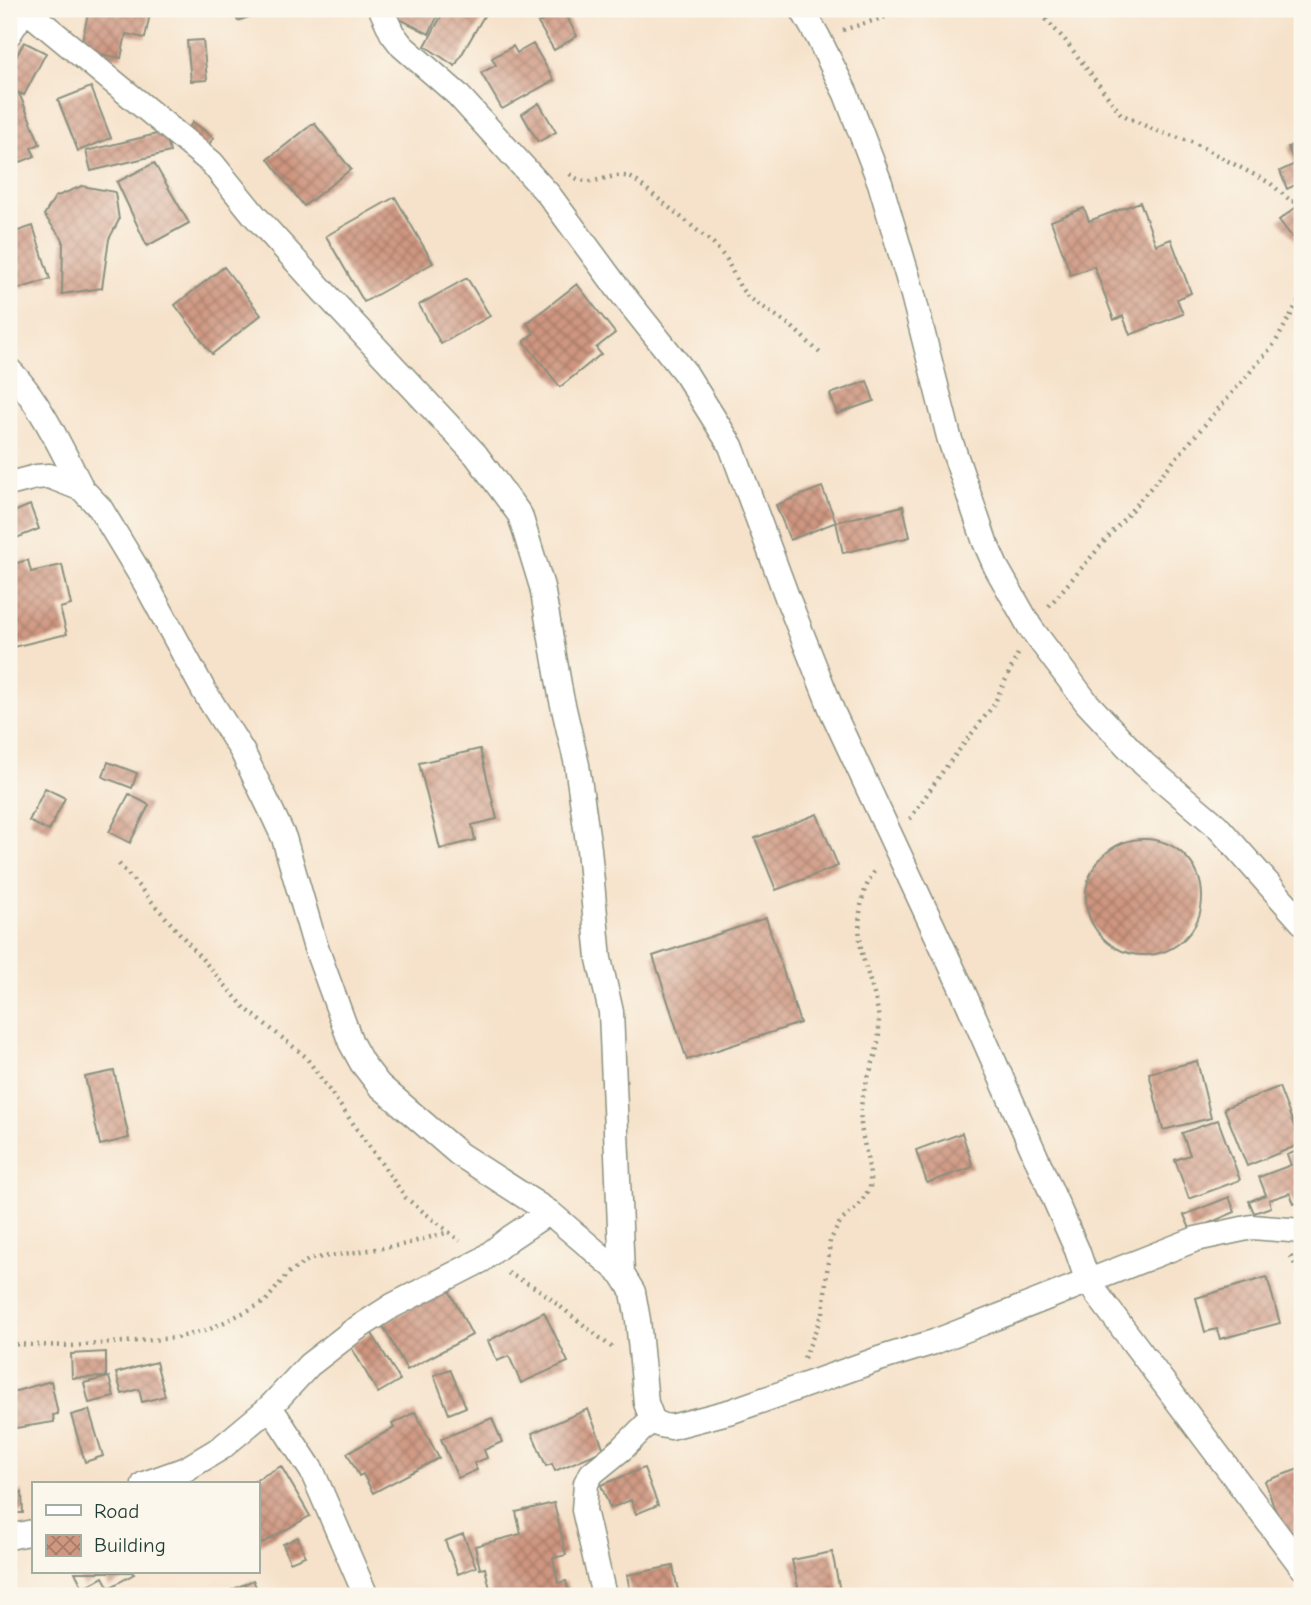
<svg xmlns="http://www.w3.org/2000/svg" width="1311" height="1605" font-family="'Comic Neue',sans-serif">
	<style>
		.building { fill: url(#building-cross-hatch) }
		.lines { fill: none; stroke-linecap: round; stroke-linejoin: round }
		.street-casing { stroke: #8a907f; stroke-width: 27 }
		.path { stroke: #8a907f; stroke-width: 4.5; stroke-dasharray: 2 5; stroke-linecap: butt }
		.street { stroke: #fff; stroke-width: 24 }
	</style>
	<defs>
		<pattern id="building-cross-hatch" width="8" height="8" patternUnits="userSpaceOnUse" patternTransform="scale(1.75)"><rect width="8" height="8" fill="#cf9680"/><path d="M0 0l8 8M0 8l8-8" fill="none" stroke="#a77c6a"/></pattern>
	</defs>
	<rect width="100%" height="100%" fill="#fbf7ec"/>
	<filter id="ink" filterUnits="userSpaceOnUse"><feTurbulence type="fractalNoise" baseFrequency=".0143" numOctaves="2"/><feDisplacementMap in="SourceGraphic" scale="14" xChannelSelector="R" yChannelSelector="G"/><feConvolveMatrix kernelMatrix="1 2 1 2 8 2 1 2 1" color-interpolation-filters="sRGB"/></filter>
	<filter id="wash" filterUnits="userSpaceOnUse"><feTurbulence type="fractalNoise" baseFrequency=".00686" numOctaves="4" result="noise"/><feDisplacementMap in="SourceGraphic" scale="28" xChannelSelector="R" yChannelSelector="G"/><feGaussianBlur stdDeviation="1.57" result="paint"/><feColorMatrix in="noise" values="0 0 0 0 0 0 0 0 0 0 0 0 0 0 0 0 0 1.4 0 .05"/><feComposite in="paint" operator="in"/></filter>
	<g filter="url(#wash)">
		<rect width="100%" height="100%" fill="#f6e2ca"/>
		<g id="blocks">
			<path class="building" d="M89,9H151L145,38L126,34L121,58L80,50Z
				M233,9H269L238,21Z
				M393,9H441L429,34L390,14Z
				M445,9H488L455,66L425,46Z
				M563,10L577,36L554,50L538,23Z
				M203,40L207,80L191,81L187,41Z
				M24,42L46,53L24,95L19,93L40,144L31,148L35,156L9,167V70Z
				M533,44L554,80L502,109L481,73L496,65L492,58L513,46L517,53Z
				M91,87L111,138L78,151L58,100Z
				M539,103L556,132L538,142L522,114Z
				M193,122L214,138L204,150L184,134Z
				M314,123L351,169L304,206L268,159Z
				M165,132L170,152L91,171L86,151Z
				M1302,141V182L1287,189L1280,171L1295,164L1288,147Z
				M154,163L189,223L147,246L117,182Z
				M82,186L115,192L119,220L109,239L102,288L62,294L63,240L44,215L55,197Z
				M395,197L433,263L364,302L326,236Z
				M1140,202L1156,245L1171,239L1191,293L1177,299L1183,314L1130,335L1123,316L1114,320L1094,266L1071,275L1051,221L1084,208L1089,221Z
				M1302,203V236L1296,242L1279,220Z
				M33,226L50,279L9,292V234Z
				M224,267L261,315L212,354L175,305Z
				M467,278L490,316L441,344L419,305Z
				M577,284L615,333L596,348L601,354L560,387L524,341L534,333L527,323Z
				M867,381L874,401L837,414L830,394Z
				M822,487L836,522L903,506L910,537L843,553L836,522L790,540L776,505Z
				M30,505L39,529L9,541V514Z
				M28,560L31,572L62,565L71,605L60,608L67,634L9,648V565Z
				M480,749L497,819L472,825L475,840L440,849L419,763Z
				M108,762L137,773L132,788L103,777Z
				M45,788L65,798L49,831L29,821Z
				M129,794L149,805L130,843L109,832Z
				M817,814L838,866L776,890L755,838Z
				M1086 897a58 58 0 1 1 116 0a58 58 0 1 1-116 0Z
				M766,918L800,1023L687,1060L653,956Z
				M1197,1061L1211,1118L1163,1130L1149,1073Z
				M114,1071L129,1138L100,1145L85,1077Z
				M1279,1087L1301,1144L1247,1166L1224,1108Z
				M1218,1120L1240,1180L1189,1199L1175,1160L1190,1155L1182,1133Z
				M962,1133L973,1167L927,1183L916,1150Z
				M1299,1150L1302,1159V1201L1294,1204L1290,1193L1269,1200L1271,1207L1254,1213L1249,1201L1266,1195L1259,1177L1291,1165L1287,1155Z
				M1229,1197L1235,1212L1191,1231L1184,1215Z
				M1267,1277L1280,1323L1220,1339L1217,1329L1205,1332L1196,1298Z
				M448,1288L472,1335L407,1370L382,1324Z
				M544,1312L568,1362L521,1383L509,1356L497,1361L488,1341Z
				M371,1332L400,1380L378,1393L350,1345Z
				M106,1352V1377L72,1378L71,1354Z
				M156,1362L165,1396L142,1402L139,1389L122,1394L116,1373Z
				M450,1369L466,1407L449,1414L434,1375Z
				M109,1377L114,1397L89,1403L84,1383Z
				M51,1381L58,1414L53,1415L54,1422L9,1429V1393Z
				M588,1409L604,1450L555,1471L552,1464L546,1466L532,1433Z
				M89,1410L103,1456L85,1462L71,1415Z
				M415,1412L439,1458L373,1493L363,1474L359,1476L347,1453L394,1428L392,1424Z
				M492,1418L502,1442L484,1450L487,1458L474,1463L477,1470L458,1478L441,1439Z
				M281,1466L310,1516L257,1546V1484H249Z
				M644,1468L658,1505L636,1514L631,1500L610,1508L601,1485Z
				M1302,1468V1529L1284,1535L1265,1481Z
				M22,1492L23,1513H9V1493Z
				M554,1503L566,1555L553,1558L558,1583L566,1581L570,1596H481L491,1593L485,1568L480,1569L475,1546L521,1534L516,1512Z
				M463,1534L476,1567L458,1574L445,1541Z
				M298,1537L305,1556L290,1562L283,1544Z
				M832,1552L841,1596H800L792,1560Z
				M673,1566L679,1596H631L627,1575Z
				M75,1572H132L134,1574L109,1588L103,1577L83,1588Z
				M253,1580L260,1596H219Z"/>
		</g>
	</g>
	<g filter="url(#ink)">
		<use href="#blocks" fill-opacity="0" stroke="#8a907f" stroke-width="2"/>
		<g class="lines">
			<g class="street-casing">
				<path id="street" d="M381,9L392,33L402,46L457,94L549,195L619,290L686,374L731,446L787,597L833,713L962,989L1077,1250L1088,1282L1302,1567
					M802,9L818,37L846,94L880,183L913,295L949,437L985,542L996,567L1030,627L1087,703L1144,764L1217,826L1302,922
					M9,34L25,9L212,163L255,216L323,291L476,455L520,515L542,587L561,696L577,765L589,849L599,959L611,1012L622,1274
					M9,370C38,398 63,452 82,489
					M9,484L36,477L49,476L82,489L100,508L146,584L204,691L242,751L269,806L284,838L315,945L351,1043L362,1063L379,1085L459,1154L549,1212L622,1274L633,1292L638,1320L646,1403L652,1419L660,1425L671,1427L732,1411L879,1359L934,1342L1196,1239L1252,1227L1302,1231
					M270,1407L312,1471L366,1596
					M144,1484L186,1469L221,1448L270,1407L309,1365L353,1331L392,1306L482,1260L510,1238L549,1212
					M9,1537L33,1532
					M604,1596L584,1510L586,1483L592,1473L624,1447L652,1419"/>
			</g>
			<path class="path" d="M1036,9L1065,40L1121,114L1152,129L1194,143L1270,183L1292,202L1302,197
				M843,30L911,9
				M570,174C592,193 614,166 635,180L713,243L727,260L740,287L748,297L791,326L821,354
				M1049,606L1275,343L1302,295
				M910,819L943,771L993,706L1018,654
				M119,864L245,1008L305,1056L406,1198L460,1241
				M1291,1256L1302,1280
				M508,1273L538,1289L614,1349
				M9,1344L71,1346L176,1338L208,1330L265,1302L288,1273L310,1259L402,1245L449,1232
				M804,1358L823,1313L830,1241L840,1222L858,1206L870,1188C872,1161 858,1135 861,1108C863,1081 879,1058 879,1030C880,1004 869,982 863,957C856,928 858,894 876,869"/>
			<use href="#street" class="street"/>
		</g>
	</g>
	<rect width="1311" height="1605" fill="none" stroke="#fbf7ec" stroke-width="35"/>
	<rect x="32" y="1482" width="228" height="91" fill="#fbf7ec" stroke="#a3ada2" stroke-width="2"/>
	<rect x="46" y="1505" width="35" height="10" fill="#ffffff" stroke="#a3ada2" stroke-width="2"/>
	<text x="94" y="1518" font-size="21" fill="#1f3d34">Road</text>
	<rect x="46" y="1535" width="35" height="21" fill="url(#building-cross-hatch)" stroke="#a3ada2" stroke-width="2"/>
	<text x="94" y="1552" font-size="21" fill="#1f3d34">Building</text>
</svg>
